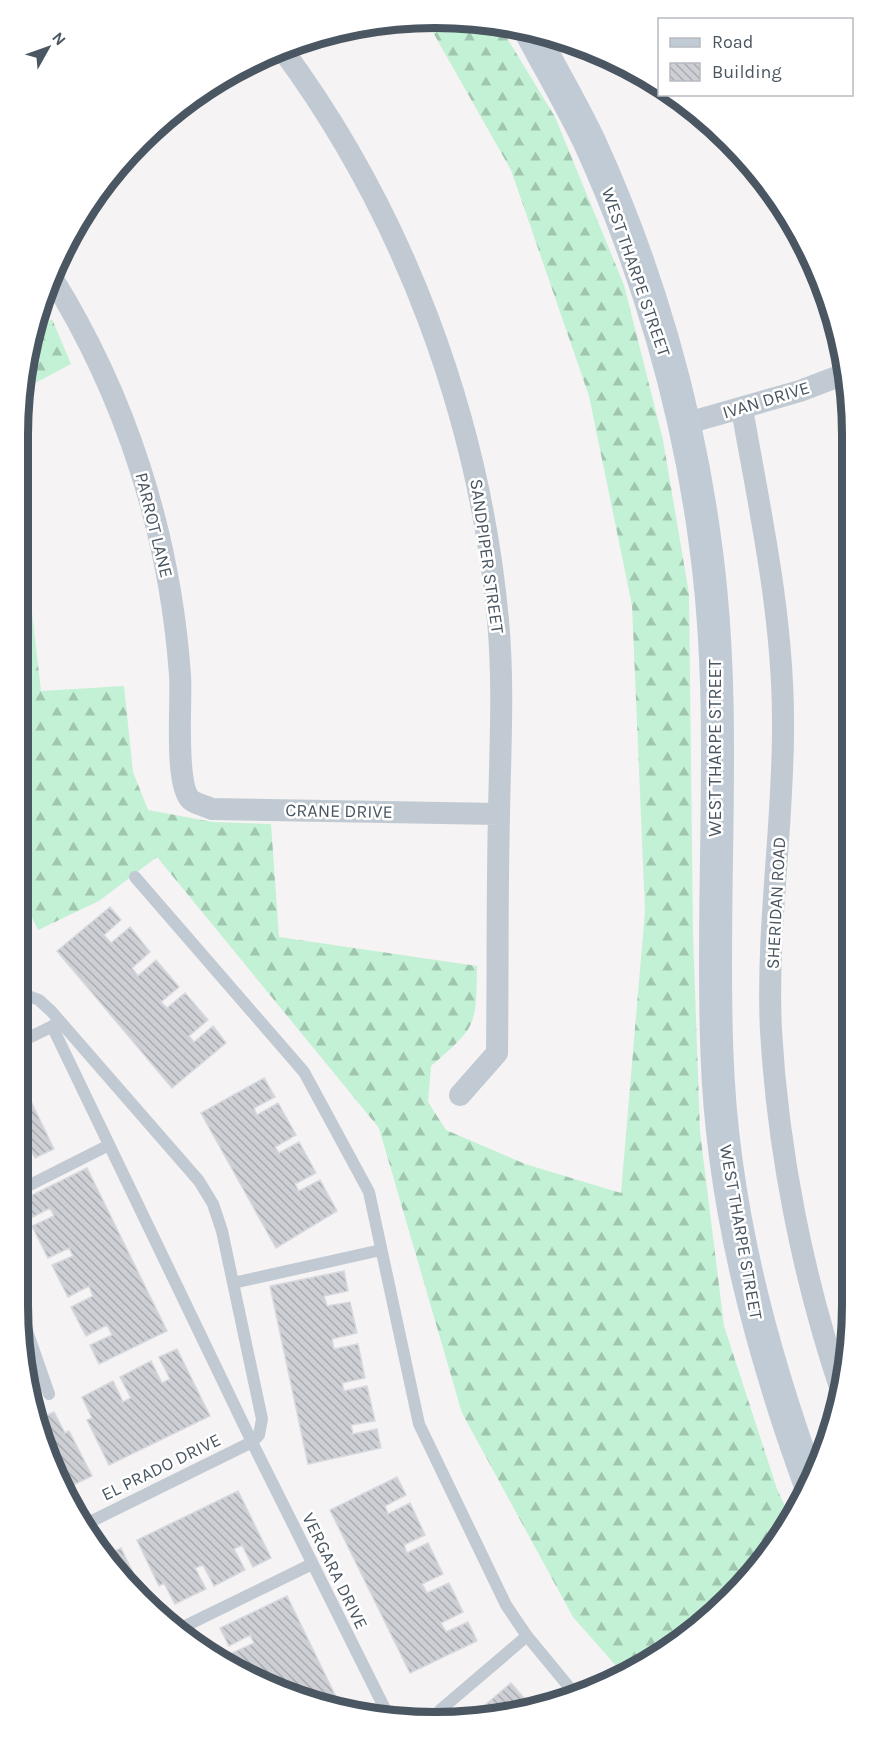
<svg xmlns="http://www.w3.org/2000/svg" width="871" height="1740" font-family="Karla,sans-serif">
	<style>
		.forest { fill: url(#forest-firs) }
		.building { fill: url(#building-back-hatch); stroke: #d7d9de; stroke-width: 1.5 }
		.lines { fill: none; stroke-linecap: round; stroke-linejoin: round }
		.lane { stroke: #c1cad2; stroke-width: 12 }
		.street { stroke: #c1cad2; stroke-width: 22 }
		.secondary { stroke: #c1cbd6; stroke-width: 33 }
		.labels { text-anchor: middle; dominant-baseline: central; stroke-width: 5; stroke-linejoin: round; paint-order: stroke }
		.street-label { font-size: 18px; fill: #4a5661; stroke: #fff }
		.rim { fill: none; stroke: #4a5661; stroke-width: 8 }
	</style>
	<defs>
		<pattern id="forest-firs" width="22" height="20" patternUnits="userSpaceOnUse" patternTransform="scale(1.5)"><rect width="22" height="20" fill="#c3f1d5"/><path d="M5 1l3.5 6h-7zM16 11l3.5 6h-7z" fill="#a0c6b0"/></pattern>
		<pattern id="building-back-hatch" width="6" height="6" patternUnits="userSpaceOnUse" patternTransform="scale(1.5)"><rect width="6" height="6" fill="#cdcfd5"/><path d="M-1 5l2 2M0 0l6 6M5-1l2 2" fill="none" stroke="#a8abb0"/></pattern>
	</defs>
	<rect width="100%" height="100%" fill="#f5f3f3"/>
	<path class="forest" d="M462,19L499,25L555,117L624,285L663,440L689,594L693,934L700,1132L724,1326L777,1489L790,1517L731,1599L625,1676L573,1617L462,1413L379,1128L157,857L99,901L38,930L18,888L19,498L41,691L124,686L133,772L148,810L213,822L271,824L279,937L477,966C476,1027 477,1026 431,1066L428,1102L446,1130L525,1164L621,1193L645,911L632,605L589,396L511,170L426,20Z
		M52,319L71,364L22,390L31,333Z"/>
	<path class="building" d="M110,907L121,920L104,935L111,943L130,927L150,952L132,968L138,976L156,960L179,987L161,1002L167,1008L185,993L208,1020L189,1036L194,1042L213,1026L226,1043L172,1088L57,951Z
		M264,1078L275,1097L254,1108L257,1115L278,1103L296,1135L275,1147L279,1153L299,1142L316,1173L295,1184L299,1191L320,1180L337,1211L276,1248L201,1113Z
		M21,1081L54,1149L35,1158L24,1136L18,1139V1082Z
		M87,1168L167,1331L99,1364L90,1345L112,1335L107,1325L86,1336L71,1307L93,1296L89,1286L68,1297L52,1265L73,1256L69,1248L48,1258L32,1226L54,1216L50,1208L29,1219L20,1201Z
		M344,1271L348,1291L324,1296L327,1306L350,1302L357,1333L332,1339L334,1349L358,1344L365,1378L342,1383L344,1391L367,1386L375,1421L351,1425L353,1434L377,1429L381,1448L308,1464L270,1286Z
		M177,1349L210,1416L109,1465L87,1420L92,1418L82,1397L113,1381L123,1402L131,1398L120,1377L151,1361L162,1383L170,1379L159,1357Z
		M54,1412L65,1433L69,1431L92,1476L67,1488L40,1439L37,1420Z
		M397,1477L406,1495L385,1506L388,1514L410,1503L425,1535L404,1545L407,1553L428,1543L443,1574L422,1584L427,1593L449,1583L463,1612L441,1623L446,1632L468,1622L477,1641L410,1673L330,1510Z
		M238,1491L271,1558L253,1567L242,1545L234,1549L245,1570L214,1586L203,1565L195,1568L206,1589L175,1604L164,1583L159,1586L137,1540Z
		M121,1548L143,1593L139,1596L103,1557Z
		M287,1596L336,1697L324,1703L272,1683L269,1675L261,1679L241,1671L232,1653L254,1643L250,1635L229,1646L220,1628Z
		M511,1683L524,1698L506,1713L490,1718H470Z"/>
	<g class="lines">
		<path class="lane" d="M135,877L304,1072L369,1192L419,1424L506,1605L527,1636L574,1693
			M18,992L39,1000L51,1011L199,1181L213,1204L222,1231L262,1419L259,1435L252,1442L86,1524
			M52,1026L252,1442L388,1715
			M18,1043L57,1024
			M18,1191L109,1145
			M233,1283L381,1250
			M19,1308L49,1394
			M177,1630L312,1564
			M432,1717L527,1636"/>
		<path class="street" d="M282,49C404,214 479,416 498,620C504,686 500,750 499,815C497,895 498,974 497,1053L460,1095
			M51,276C126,396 170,534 180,675C182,700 174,785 191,800C196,804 205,806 212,809L499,814
			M742,409C760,511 783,616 783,721C784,824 766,928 771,1031C778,1152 803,1278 842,1393
			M684,424L800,391L847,373"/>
		<path class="secondary" d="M530,30C550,68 572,105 590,143C647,268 687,405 705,541C729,711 710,883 717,1054C722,1203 760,1347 811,1487"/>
	</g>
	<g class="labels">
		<g class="street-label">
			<text transform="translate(636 272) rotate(71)">WEST THARPE STREET</text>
			<text transform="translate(766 400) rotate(-17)">IVAN DRIVE</text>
			<text transform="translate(154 525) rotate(76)">PARROT LANE</text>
			<text transform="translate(487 556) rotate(82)">SANDPIPER STREET</text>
			<text transform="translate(715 748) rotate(-90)">WEST THARPE STREET</text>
			<text transform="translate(339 811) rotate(1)">CRANE DRIVE</text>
			<text transform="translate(776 903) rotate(-87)">SHERIDAN ROAD</text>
			<text transform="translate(741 1232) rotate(80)">WEST THARPE STREET</text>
			<text transform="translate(161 1467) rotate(-26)">EL PRADO DRIVE</text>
			<text transform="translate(335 1571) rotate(64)">VERGARA DRIVE</text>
		</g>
	</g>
	<path d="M0 0H871V1740H0ZM435 28H435A407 407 0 0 1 842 435V1305A407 407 0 0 1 435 1712H435A407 407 0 0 1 28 1305V435A407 407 0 0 1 435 28Z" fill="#fff" fill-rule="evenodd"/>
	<path class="rim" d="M435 28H435A407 407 0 0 1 842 435V1305A407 407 0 0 1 435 1712H435A407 407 0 0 1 28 1305V435A407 407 0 0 1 435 28Z"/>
	<rect x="658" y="18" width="195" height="78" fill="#ffffff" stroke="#b7bbc0" stroke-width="1.5"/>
	<rect x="670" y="38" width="30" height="9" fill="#c1cbd6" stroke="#b7bbc0" stroke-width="1.5"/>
	<text x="712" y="48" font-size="18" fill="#4a5661">Road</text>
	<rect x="670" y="63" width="30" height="18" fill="url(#building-back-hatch)" stroke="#b7bbc0" stroke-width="1.5"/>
	<text x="712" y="78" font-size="18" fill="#4a5661">Building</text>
	<g transform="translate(48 48) rotate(50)" stroke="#ffffff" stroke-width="4.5" paint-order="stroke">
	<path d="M0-4.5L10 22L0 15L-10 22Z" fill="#4a5661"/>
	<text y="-9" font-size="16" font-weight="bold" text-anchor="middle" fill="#4a5661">N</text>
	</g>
</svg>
